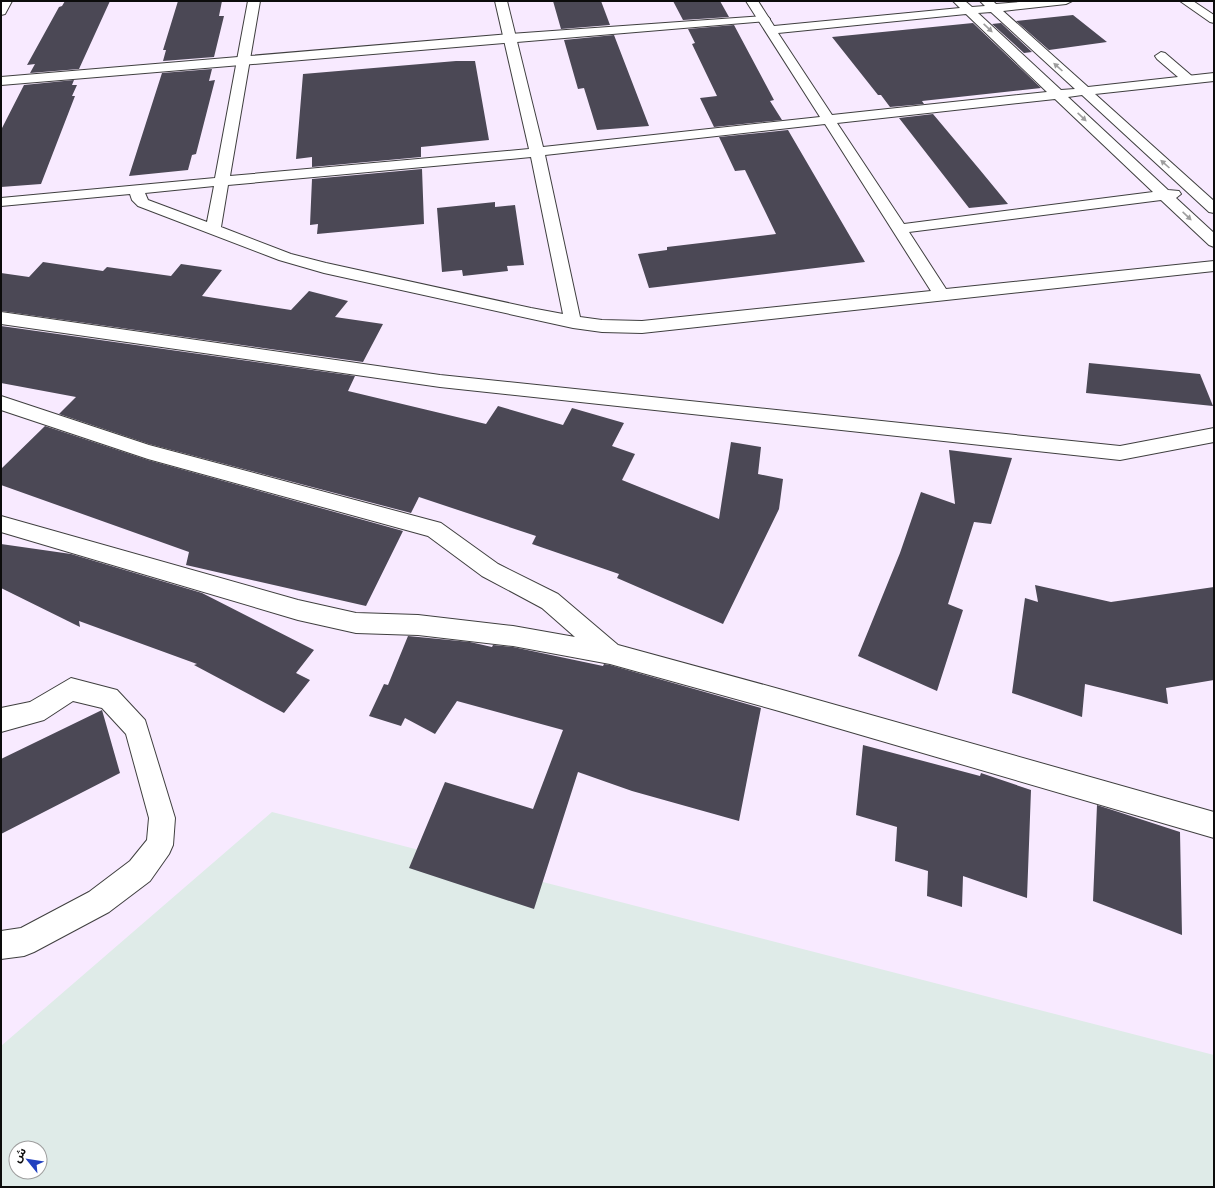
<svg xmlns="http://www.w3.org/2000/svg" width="1215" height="1188" font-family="'Noto Serif','Noto Sans Arabic',serif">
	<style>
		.industrial { fill: #dfebe8; fill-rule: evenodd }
		.building { fill: #4b4855 }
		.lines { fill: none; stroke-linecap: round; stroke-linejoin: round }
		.service-casing { stroke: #3f3f3f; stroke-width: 2 }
		.minor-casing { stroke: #3f3f3f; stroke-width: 2 }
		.service { fill: #fff; fill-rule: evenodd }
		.minor { fill: #fff; fill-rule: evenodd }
		.oneway { fill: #9e9e9e }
	</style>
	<rect width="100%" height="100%" fill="#f8eaff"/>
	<path class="industrial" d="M272,812L1214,1055V1187H1V1046ZM16,1148H40V1172H16Z"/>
	<path class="building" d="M65,1H110L79,69L30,73L35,64L27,65L59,7L62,6Z
		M178,1H222L219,16H224L214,57L163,61L166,50H163Z
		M553,1H601L610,25L561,29Z
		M673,1H720L729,17L683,20Z
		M1073,15L1107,42L1049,50L1016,21Z
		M973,23L1041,88L922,101L924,104L890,107L881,95H878L832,37Z
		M1001,23L1032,52L1024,53L992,24Z
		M734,25L774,100L770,101L782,120L714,127L700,98L717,96L692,44L695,43L688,29Z
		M614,35L649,126L597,130L584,88L578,89L564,40Z
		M456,61H475L489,140L421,147V157L312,167V157L296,159L303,74Z
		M212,69L209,81L215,80L196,154L192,155L188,170L129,176L162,73Z
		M74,80L72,85H77L72,96H75L41,184L1,187V130L24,85Z
		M933,114L980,170L1008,204L969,208L899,118Z
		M788,130L865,262L649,288L638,254L667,250V247L776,234L745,170L735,171L719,137Z
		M422,169L424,224L317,234L318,224L310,225L312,179Z
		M495,202V207L515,205L524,265L507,266L508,271L463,276L462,270L442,272L437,208Z
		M43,262L103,271L107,267L171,276L181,264L222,270L202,296L291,310L309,291L348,301L335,317L383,324L363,362L1,311V273L29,277Z
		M1,326L355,376L348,391L486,424L498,406L563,425L572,408L624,423L612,446L635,454L622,480L719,519L731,442L761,447L758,474L783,479L779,509L723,624L617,578L619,574L532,544L536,536L419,497L411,513L149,444L59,414L76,397L1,383Z
		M1089,363L1200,374L1213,406L1086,393Z
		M45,426L148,460L403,531L366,606L186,565L189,552L1,485V469Z
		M949,450L1012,458L991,524L974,522L948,604L963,610L937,691L858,656L900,553L921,492L955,504Z
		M1,544L71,554L202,593L314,650L296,673L310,680L284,713L194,665L197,664L79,621L80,627L1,588Z
		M1035,585L1111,602L1214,587V680L1166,688L1168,704L1085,684L1082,717L1012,693L1025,598L1038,602Z
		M408,636L470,642L492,647L493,645L513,647L603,666L604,664L610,665L761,708L739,821L632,791L578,772L534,909L409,868L445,782L533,809L563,730L457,701L435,734L405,718L401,726L369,716L384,684L388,685Z
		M102,710L120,773L1,834V759Z
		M863,745L980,776L981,773L1031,790L1027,898L963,876L962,907L927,896L928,871L895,861L897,827L856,815Z
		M1097,805L1180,832L1182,935L1093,901Z"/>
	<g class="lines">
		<g class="service-casing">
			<path id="service" d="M764,16L768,17L770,19L768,21L1,85V77L510,34Z
				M1161,52L1165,53L1193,77L1195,80L1193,83H1185L1157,59L1155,56Z"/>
		</g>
		<g class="minor-casing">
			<path id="minor" d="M1,1H12L5,14L1,15Z
				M248,1H260L230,176L529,149L495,1H507L543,147L820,117L746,1H758L774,26L960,8L953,1H965L972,7L985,6L980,1H993L996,4L1032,1H1072L1066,4L1003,11L1088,87L1214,73V81L1095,94L1214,201V213L1209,212L1082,95L1068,97L1168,190L1179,191L1181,194L1176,198L1214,233V247L1209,245L1161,200L909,232L946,289L1214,261V271L642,333L602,332L573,328L324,273L279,260L138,206L132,200L130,194L1,206V198L215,178ZM991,12L1075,89L1061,90L978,13ZM966,14L1047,92L832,115L778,33ZM1055,99L1153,192L904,224L837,123ZM825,124L931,291L642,321L602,320L580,317L545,155ZM531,157L563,314L531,308L326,263L291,254L221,227L228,185ZM214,186L207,222L148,200L145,193Z
				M1180,1H1193L1214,15V23L1210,22Z
				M1,312L440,375L1120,446L1214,428V442L1120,460L440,387L1,324Z
				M1,396L149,445L441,523L498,564L558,594L618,645L779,689L1214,812V838L779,711L610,664L513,646L418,635L356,633L298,620L1,532V516L298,600L356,613L418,615L513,626L575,637L542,608L482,576L428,536L148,459L1,410Z
				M71,678L117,690L145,720L175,818L173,845L169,854L150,881L109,912L34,952L24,956L1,959V931L21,928L89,892L130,861L147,840L149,818L126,734L102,708L73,701L44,720L1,732V708L30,702Z"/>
		</g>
		<use href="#service" class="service"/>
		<use href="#minor" class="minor"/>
	</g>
	<defs><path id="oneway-solid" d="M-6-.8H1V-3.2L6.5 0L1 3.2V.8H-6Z"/></defs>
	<g class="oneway">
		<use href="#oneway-solid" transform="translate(988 28) rotate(43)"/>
		<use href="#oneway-solid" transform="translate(1058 67) rotate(-138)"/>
		<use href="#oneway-solid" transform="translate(1082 117) rotate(43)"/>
		<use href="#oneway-solid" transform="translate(1165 164) rotate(-138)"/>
		<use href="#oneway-solid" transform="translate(1187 216) rotate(43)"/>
	</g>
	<rect width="1215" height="1188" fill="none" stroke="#0c0c0c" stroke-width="4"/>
	<g transform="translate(28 1160) rotate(300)"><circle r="19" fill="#ffffff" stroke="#9e9e9e"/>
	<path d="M0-3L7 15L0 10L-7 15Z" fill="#2140bf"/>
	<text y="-6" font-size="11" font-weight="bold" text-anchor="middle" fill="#0c0c0c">ش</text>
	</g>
</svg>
